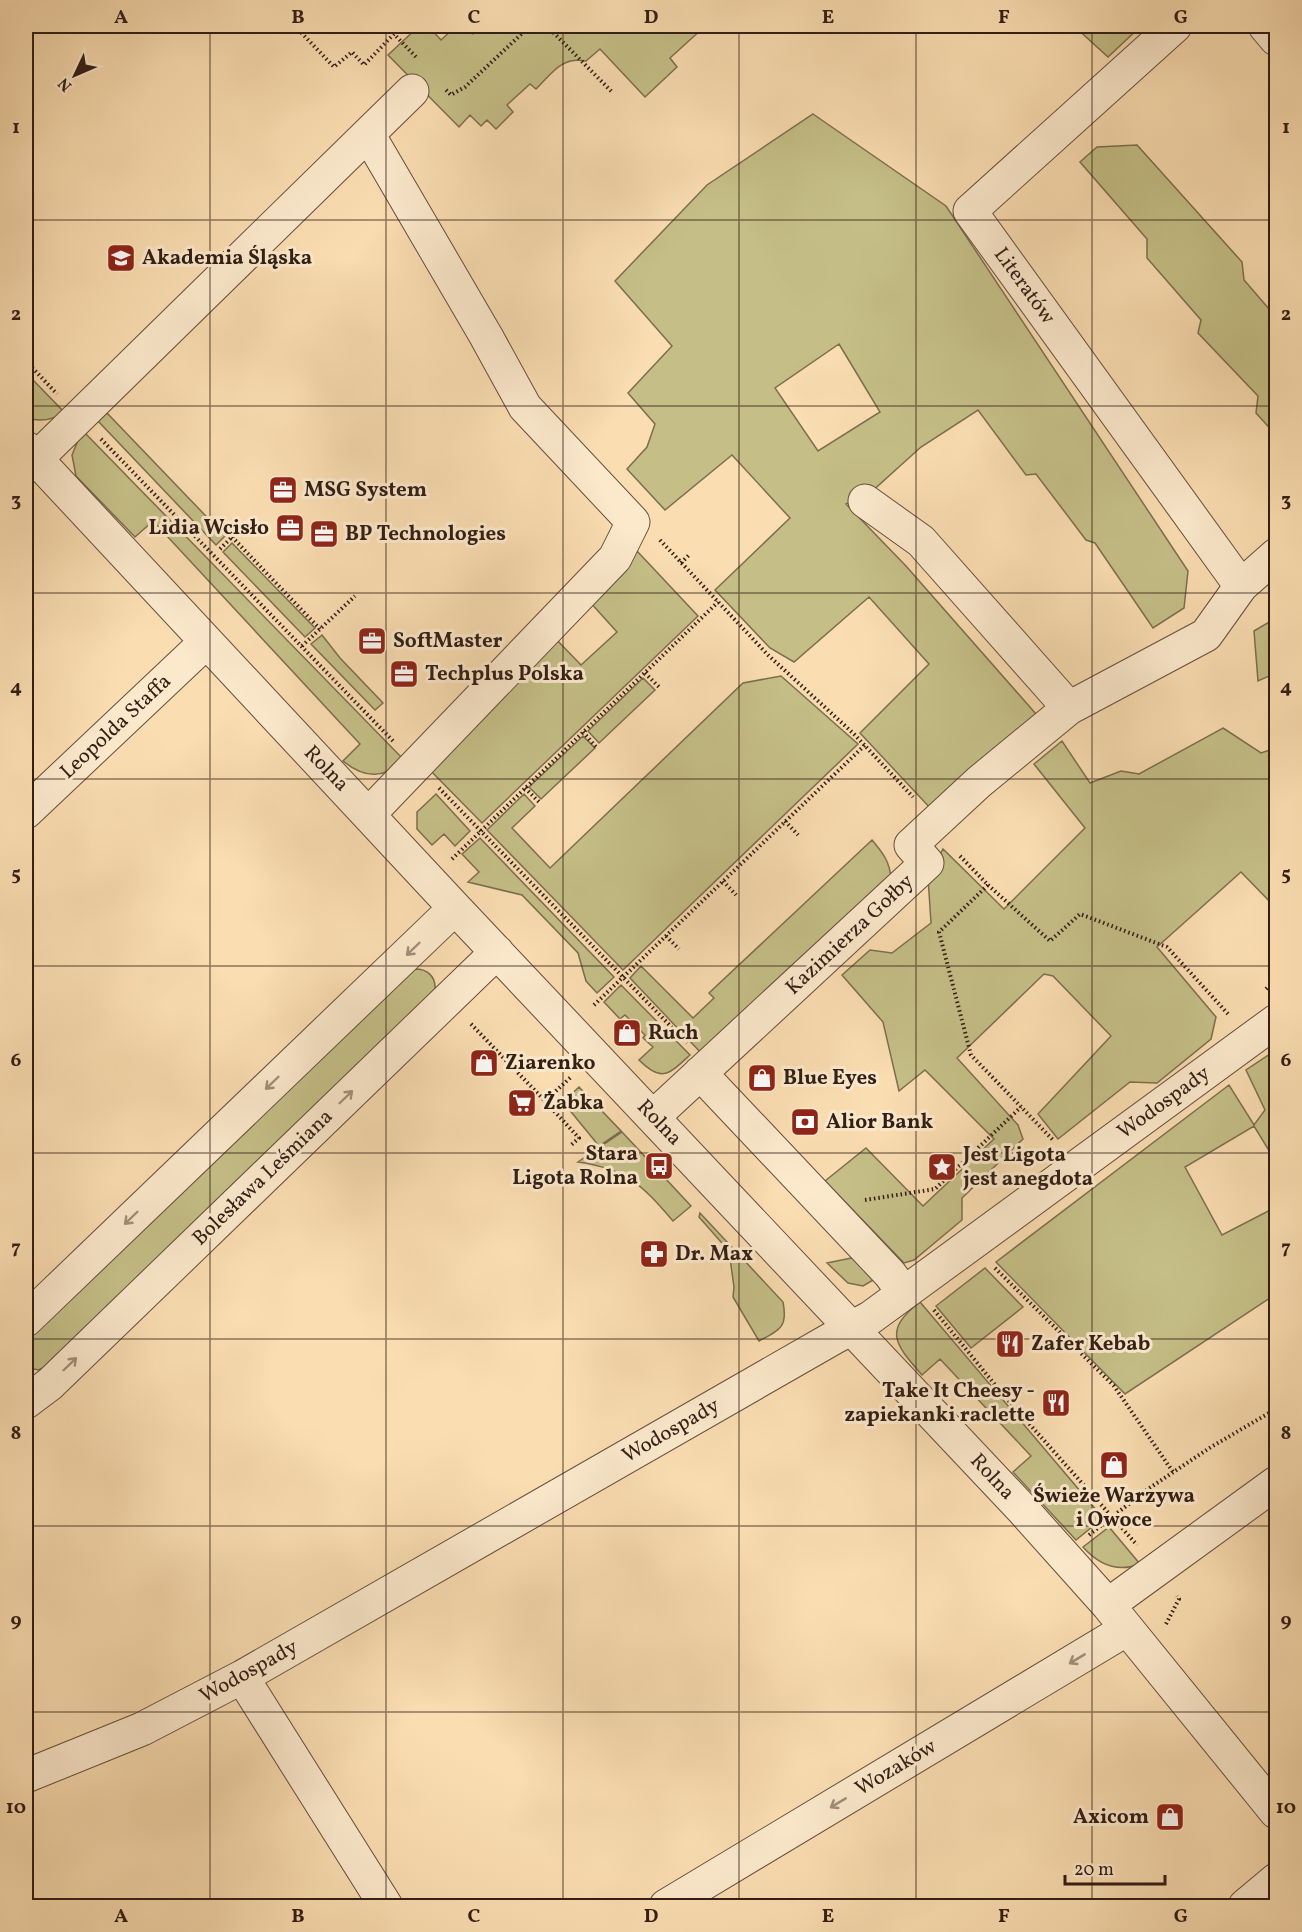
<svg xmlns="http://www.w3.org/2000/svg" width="1302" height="1932" font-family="Vollkorn,serif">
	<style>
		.green { fill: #c5bf87; stroke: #7c6e4e; stroke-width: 1.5; fill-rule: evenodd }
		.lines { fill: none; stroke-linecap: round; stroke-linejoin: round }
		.minor-casing { stroke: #644e3d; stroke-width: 35 }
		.path { stroke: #321e16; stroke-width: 4; stroke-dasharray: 1.5 3; stroke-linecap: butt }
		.minor { stroke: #fce9cc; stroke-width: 33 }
		.oneway { stroke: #a18e7a }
		.grid { fill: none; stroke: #321e16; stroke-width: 1.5; stroke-opacity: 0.55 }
		.labels { text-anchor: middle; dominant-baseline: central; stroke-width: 6; stroke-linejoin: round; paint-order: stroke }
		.poi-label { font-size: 21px; font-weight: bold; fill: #321e16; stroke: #fce9cc; text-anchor: start }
		.street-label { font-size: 21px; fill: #321e16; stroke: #fce9cc }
		.neatline { fill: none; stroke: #321e16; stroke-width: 2 }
		.grid-label { font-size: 20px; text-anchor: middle; font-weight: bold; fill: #321e16 }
	</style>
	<rect width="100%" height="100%" fill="#faddb1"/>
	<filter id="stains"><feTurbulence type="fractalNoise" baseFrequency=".00333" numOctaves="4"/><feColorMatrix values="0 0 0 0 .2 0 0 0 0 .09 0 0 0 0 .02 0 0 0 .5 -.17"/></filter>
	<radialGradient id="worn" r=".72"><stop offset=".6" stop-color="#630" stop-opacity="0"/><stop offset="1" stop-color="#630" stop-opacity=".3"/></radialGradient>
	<path class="green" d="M419,26H428L441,40L456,26H465L473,34L482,26H493L497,30L502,26H701L703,28L670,58L677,67L645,97L600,49L586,61C562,56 552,73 536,89L530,84L507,105L513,112L496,129L487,120L481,126L470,115L459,127L388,55Z
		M1074,26H1141L1108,57Z
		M813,114L946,206L1188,571L1184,608L1153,628L1095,543L1086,540L1036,474L1026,475L978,410L921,447L870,493L846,504L906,566L1036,714L933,811L860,733L929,664L869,597L794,662L770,648L715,590L790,518L732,455L665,510L627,469L647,447L655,424L628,393L672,346L615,281L707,185ZM839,344L880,412L818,451L775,388Z
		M1137,145L1242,262L1244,280L1276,317V435L1256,413L1258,396L1198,333L1201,320L1147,258V239L1080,162L1097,147Z
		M34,381L64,412C52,421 40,422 26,418V388Z
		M107,413L225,536L216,545L98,421Z
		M84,432L406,762C383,777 366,780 343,761L360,744L153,521L135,537L76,476L72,455L79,438Z
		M232,543L315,628L305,637L223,552Z
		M637,551L698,616L482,823L426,766L554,637L581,665L617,632L589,601Z
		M1276,618V673L1258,681L1254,631Z
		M322,635L340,658L383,703L375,710L311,644Z
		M781,676L858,744L623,970L487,830L524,794L535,806L512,828L550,868L743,683Z
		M643,678L655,690L599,743L588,731Z
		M1223,728L1261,753L1276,748V908L1241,872L1157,947L1216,1017L1211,1039L1157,1083L1130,1082L1058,1139L1038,1114L1111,1036L1053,976L1044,974L957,1058L1018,1125L1023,1139L962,1198V1220L914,1260L904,1263L825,1181L866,1148L923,1206L994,1139L925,1070L899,1091L883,1022L842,975L870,950L892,953L931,923L928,877L943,849L1004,909L1085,828L1034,764L1062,741L1090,783L1121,771L1139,774Z
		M583,736L595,748L541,799L529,787Z
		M436,794L470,831L455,846L444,834L432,845L417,829V812Z
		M480,838L614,977L597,993L586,981L578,953L522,895L468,882L479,872L462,854Z
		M872,840C883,853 890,862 891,879L703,1055L630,978L641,966L693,1018L714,998L709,993Z
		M415,969C428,969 436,977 435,990L43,1368L38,1370L26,1367V1336Z
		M621,985L690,1055C669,1074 662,1083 639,1060L653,1047L643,1038L645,1035L625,1015L620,1019L604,1002Z
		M1276,1050V1162L1254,1126L1185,1167L1222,1235L1276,1207V1294L1125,1394L996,1262L1229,1085L1254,1125L1265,1110L1246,1070Z
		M579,1087L621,1131L599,1146L563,1102Z
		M622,1132L691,1206L673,1221C642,1185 627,1169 578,1162Z
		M700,1213L783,1302C788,1327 780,1330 759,1341L733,1297L734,1287L729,1251L699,1217Z
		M861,1256L880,1276L863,1286L848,1283L827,1263Z
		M985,1268L1023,1307L971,1348L936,1306Z
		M920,1302L1103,1518L1076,1540L1013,1472L1031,1456L940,1359L922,1375C896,1345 882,1331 920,1302Z
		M1109,1527L1140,1564C1117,1573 1099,1565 1083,1547Z"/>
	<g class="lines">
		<g class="minor-casing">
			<path id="minor" d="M1175,26L970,211L1241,586
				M1265,26L1276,39
				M368,134L486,336L525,407L633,522L615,558L369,814
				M26,448L455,908L1023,1510L1108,1605L1276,1812
				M36,459L412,91
				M1069,708L1206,635L1241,586L1276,555
				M26,812L206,642
				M700,1073L890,1274L904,1293
				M653,1117L927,863L911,845L979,782L1069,708L921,541L865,501
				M26,1320L455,908
				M26,1402L50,1384L497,952
				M1108,1605L1276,1483
				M242,1677L386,1906
				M26,1776L142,1729L242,1677L835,1337L870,1318L1276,1021
				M666,1906L1127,1629
				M1245,1906L1276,1880"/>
		</g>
		<path class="path" d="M295,26L334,67L352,52L364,65L394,34L417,58
			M547,26L613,93
			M446,90L451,95L465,87L530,26
			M26,361L57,394
			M26,374L32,368
			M101,439L394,742
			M232,537L320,629
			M660,540L768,655L854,734L913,797
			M220,549L246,523
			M681,563L689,555
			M302,646L355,596
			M645,673L659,687
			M583,732L596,747
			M439,788L687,1043
			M525,788L539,802
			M785,821L798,835
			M960,856L988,885L939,932L971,1055L1054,1141
			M452,859L718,602
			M723,881L736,895
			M988,885L1050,941L1080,914L1167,947L1229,1015
			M666,936L679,949
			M1266,989L1276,979
			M594,1005L865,745
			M471,1024L545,1101L571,1077
			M545,1101L579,1138L570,1146
			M865,1200L935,1189L1021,1107
			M995,1268L1114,1386L1173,1472
			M934,1310L1001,1392L1137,1545
			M1089,1535L1148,1489L1211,1447L1276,1409
			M1166,1624L1179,1599L1177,1596"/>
		<use href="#minor" class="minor"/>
	</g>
	<defs><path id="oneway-shaft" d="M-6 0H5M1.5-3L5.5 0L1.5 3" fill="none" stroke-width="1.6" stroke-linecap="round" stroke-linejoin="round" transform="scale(1.5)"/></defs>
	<g class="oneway">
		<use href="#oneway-shaft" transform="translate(413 949) rotate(136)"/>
		<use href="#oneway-shaft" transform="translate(272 1083) rotate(136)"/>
		<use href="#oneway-shaft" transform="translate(346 1097) rotate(-44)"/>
		<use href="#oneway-shaft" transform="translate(131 1218) rotate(136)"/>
		<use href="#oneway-shaft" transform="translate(70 1364) rotate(-44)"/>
		<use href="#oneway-shaft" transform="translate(1077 1659) rotate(149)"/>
		<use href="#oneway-shaft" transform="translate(838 1803) rotate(149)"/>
	</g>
	<path class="grid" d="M210,26V1906M386,26V1906M563,26V1906M739,26V1906M916,26V1906M1092,26V1906M26,220H1276M26,406H1276M26,593H1276M26,779H1276M26,966H1276M26,1153H1276M26,1339H1276M26,1526H1276M26,1712H1276"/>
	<defs>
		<g id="university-square" transform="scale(1.5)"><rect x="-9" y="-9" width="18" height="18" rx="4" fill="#8f2418" stroke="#fce9cc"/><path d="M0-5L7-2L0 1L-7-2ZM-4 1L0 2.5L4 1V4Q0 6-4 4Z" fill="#fff"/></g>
		<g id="office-square" transform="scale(1.5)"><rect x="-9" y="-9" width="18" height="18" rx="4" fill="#8f2418" stroke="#fce9cc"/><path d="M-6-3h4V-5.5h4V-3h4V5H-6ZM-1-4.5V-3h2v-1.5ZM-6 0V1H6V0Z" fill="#fff"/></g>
		<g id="shop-square" transform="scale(1.5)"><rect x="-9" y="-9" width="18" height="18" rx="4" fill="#8f2418" stroke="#fce9cc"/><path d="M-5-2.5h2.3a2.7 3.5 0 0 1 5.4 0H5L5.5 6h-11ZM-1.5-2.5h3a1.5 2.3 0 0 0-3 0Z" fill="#fff"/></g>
		<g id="supermarket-square" transform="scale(1.5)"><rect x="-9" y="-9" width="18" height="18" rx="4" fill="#8f2418" stroke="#fce9cc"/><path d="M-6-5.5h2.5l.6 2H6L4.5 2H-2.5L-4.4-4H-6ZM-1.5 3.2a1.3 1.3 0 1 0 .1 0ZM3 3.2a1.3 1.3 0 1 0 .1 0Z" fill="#fff"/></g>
		<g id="bank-square" transform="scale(1.5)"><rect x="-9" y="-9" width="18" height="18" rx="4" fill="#8f2418" stroke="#fce9cc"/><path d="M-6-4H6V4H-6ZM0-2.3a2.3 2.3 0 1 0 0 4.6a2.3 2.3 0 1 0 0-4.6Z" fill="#fff"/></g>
		<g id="bus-square" transform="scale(1.5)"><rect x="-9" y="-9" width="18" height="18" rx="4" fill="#8f2418" stroke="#fce9cc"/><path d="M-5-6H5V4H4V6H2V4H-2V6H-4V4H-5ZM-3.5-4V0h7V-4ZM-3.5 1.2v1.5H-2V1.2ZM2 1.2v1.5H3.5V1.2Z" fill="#fff"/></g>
		<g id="sight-square" transform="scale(1.5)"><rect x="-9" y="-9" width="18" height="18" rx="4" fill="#8f2418" stroke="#fce9cc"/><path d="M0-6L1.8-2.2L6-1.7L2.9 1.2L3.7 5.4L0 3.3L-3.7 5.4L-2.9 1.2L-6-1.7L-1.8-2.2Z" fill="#fff"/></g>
		<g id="pharmacy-square" transform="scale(1.5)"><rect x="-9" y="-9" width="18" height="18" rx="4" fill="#8f2418" stroke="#fce9cc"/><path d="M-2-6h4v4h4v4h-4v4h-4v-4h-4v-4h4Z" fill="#fff"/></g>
		<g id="restaurant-square" transform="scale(1.5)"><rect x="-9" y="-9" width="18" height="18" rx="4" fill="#8f2418" stroke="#fce9cc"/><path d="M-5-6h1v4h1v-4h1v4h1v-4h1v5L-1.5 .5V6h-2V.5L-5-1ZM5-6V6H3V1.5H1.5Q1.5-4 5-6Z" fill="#fff"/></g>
	</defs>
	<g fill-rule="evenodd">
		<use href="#university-square" x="121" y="258"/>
		<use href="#office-square" x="283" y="490"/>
		<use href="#office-square" x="290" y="528"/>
		<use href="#office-square" x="324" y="534"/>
		<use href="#office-square" x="372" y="641"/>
		<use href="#office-square" x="404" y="674"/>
		<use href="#shop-square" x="627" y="1033"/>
		<use href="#shop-square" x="484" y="1063"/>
		<use href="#shop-square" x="762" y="1078"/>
		<use href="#supermarket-square" x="522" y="1103"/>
		<use href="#bank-square" x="805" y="1122"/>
		<use href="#bus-square" x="659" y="1166"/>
		<use href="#sight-square" x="942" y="1167"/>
		<use href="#pharmacy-square" x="654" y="1254"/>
		<use href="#restaurant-square" x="1010" y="1344"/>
		<use href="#restaurant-square" x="1056" y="1403"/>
		<use href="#shop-square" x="1114" y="1465"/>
		<use href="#shop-square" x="1170" y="1817"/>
	</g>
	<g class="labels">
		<g class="poi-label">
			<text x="142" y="258">Akademia Śląska</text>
			<text x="304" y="490">MSG System</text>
			<text x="269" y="528" text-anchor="end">Lidia Wcisło</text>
			<text x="345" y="534">BP Technologies</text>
			<text x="393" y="641">SoftMaster</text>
			<text x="425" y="674">Techplus Polska</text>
			<text x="648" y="1033">Ruch</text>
			<text x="505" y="1063">Ziarenko</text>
			<text x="783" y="1078">Blue Eyes</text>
			<text x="543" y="1103">Żabka</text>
			<text x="826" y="1122">Alior Bank</text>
			<text x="638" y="1154" text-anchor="end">Stara<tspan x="638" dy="24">Ligota Rolna</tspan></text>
			<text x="963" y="1155">Jest Ligota<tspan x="963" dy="24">jest anegdota</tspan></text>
			<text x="675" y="1254">Dr. Max</text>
			<text x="1031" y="1344">Zafer Kebab</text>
			<text x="1035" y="1391" text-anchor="end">Take It Cheesy -<tspan x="1035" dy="24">zapiekanki raclette</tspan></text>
			<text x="1114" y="1496" text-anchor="middle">Świeże Warzywa<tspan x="1114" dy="24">i Owoce</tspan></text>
			<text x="1149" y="1817" text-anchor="end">Axicom</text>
		</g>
		<g class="street-label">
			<text transform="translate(1024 286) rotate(54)">Literatów</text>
			<text transform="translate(116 727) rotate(-43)">Leopolda Staffa</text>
			<text transform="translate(326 769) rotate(46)">Rolna</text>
			<text transform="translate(850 935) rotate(-43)">Kazimierza Gołby</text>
			<text transform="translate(1164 1103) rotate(-36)">Wodospady</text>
			<text transform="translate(659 1123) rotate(46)">Rolna</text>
			<text transform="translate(263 1178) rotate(-44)">Bolesława Leśmiana</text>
			<text transform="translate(671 1431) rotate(-30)">Wodospady</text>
			<text transform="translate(992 1477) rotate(47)">Rolna</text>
			<text transform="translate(249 1672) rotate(-29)">Wodospady</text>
			<text transform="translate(896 1768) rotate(-31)">Wozaków</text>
		</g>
	</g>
	<rect width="1302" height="1932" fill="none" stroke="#faddb1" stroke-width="66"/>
	<g transform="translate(75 75) rotate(226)" stroke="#fce9cc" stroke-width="4.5" paint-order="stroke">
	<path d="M0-4.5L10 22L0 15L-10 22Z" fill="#321e16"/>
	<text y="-9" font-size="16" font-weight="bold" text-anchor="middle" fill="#321e16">N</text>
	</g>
	<path d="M1065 1875v9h100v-9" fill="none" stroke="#321e16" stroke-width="3"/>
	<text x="1074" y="1875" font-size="18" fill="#321e16" stroke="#fce9cc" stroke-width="4.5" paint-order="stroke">20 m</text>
	<rect x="33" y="33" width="1236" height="1866" class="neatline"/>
	<g class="grid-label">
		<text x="121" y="23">A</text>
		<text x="298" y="23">B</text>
		<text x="474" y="23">C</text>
		<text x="651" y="23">D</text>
		<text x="828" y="23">E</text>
		<text x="1004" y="23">F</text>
		<text x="1181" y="23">G</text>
		<text x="16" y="133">1</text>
		<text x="1286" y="133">1</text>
		<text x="16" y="320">2</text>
		<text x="1286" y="320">2</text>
		<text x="16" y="506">3</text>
		<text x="1286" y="506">3</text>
		<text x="16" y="693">4</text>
		<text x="1286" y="693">4</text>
		<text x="16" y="880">5</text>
		<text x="1286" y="880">5</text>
		<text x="16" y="1066">6</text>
		<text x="1286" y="1066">6</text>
		<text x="16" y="1253">7</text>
		<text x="1286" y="1253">7</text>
		<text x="16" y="1439">8</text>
		<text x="1286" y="1439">8</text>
		<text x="16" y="1626">9</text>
		<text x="1286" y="1626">9</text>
		<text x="16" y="1813">10</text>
		<text x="1286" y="1813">10</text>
		<text x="121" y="1922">A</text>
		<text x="298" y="1922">B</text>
		<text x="474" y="1922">C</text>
		<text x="651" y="1922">D</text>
		<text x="828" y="1922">E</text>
		<text x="1004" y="1922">F</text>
		<text x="1181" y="1922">G</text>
	</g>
	<rect width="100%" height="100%" filter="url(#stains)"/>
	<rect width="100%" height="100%" fill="url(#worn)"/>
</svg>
